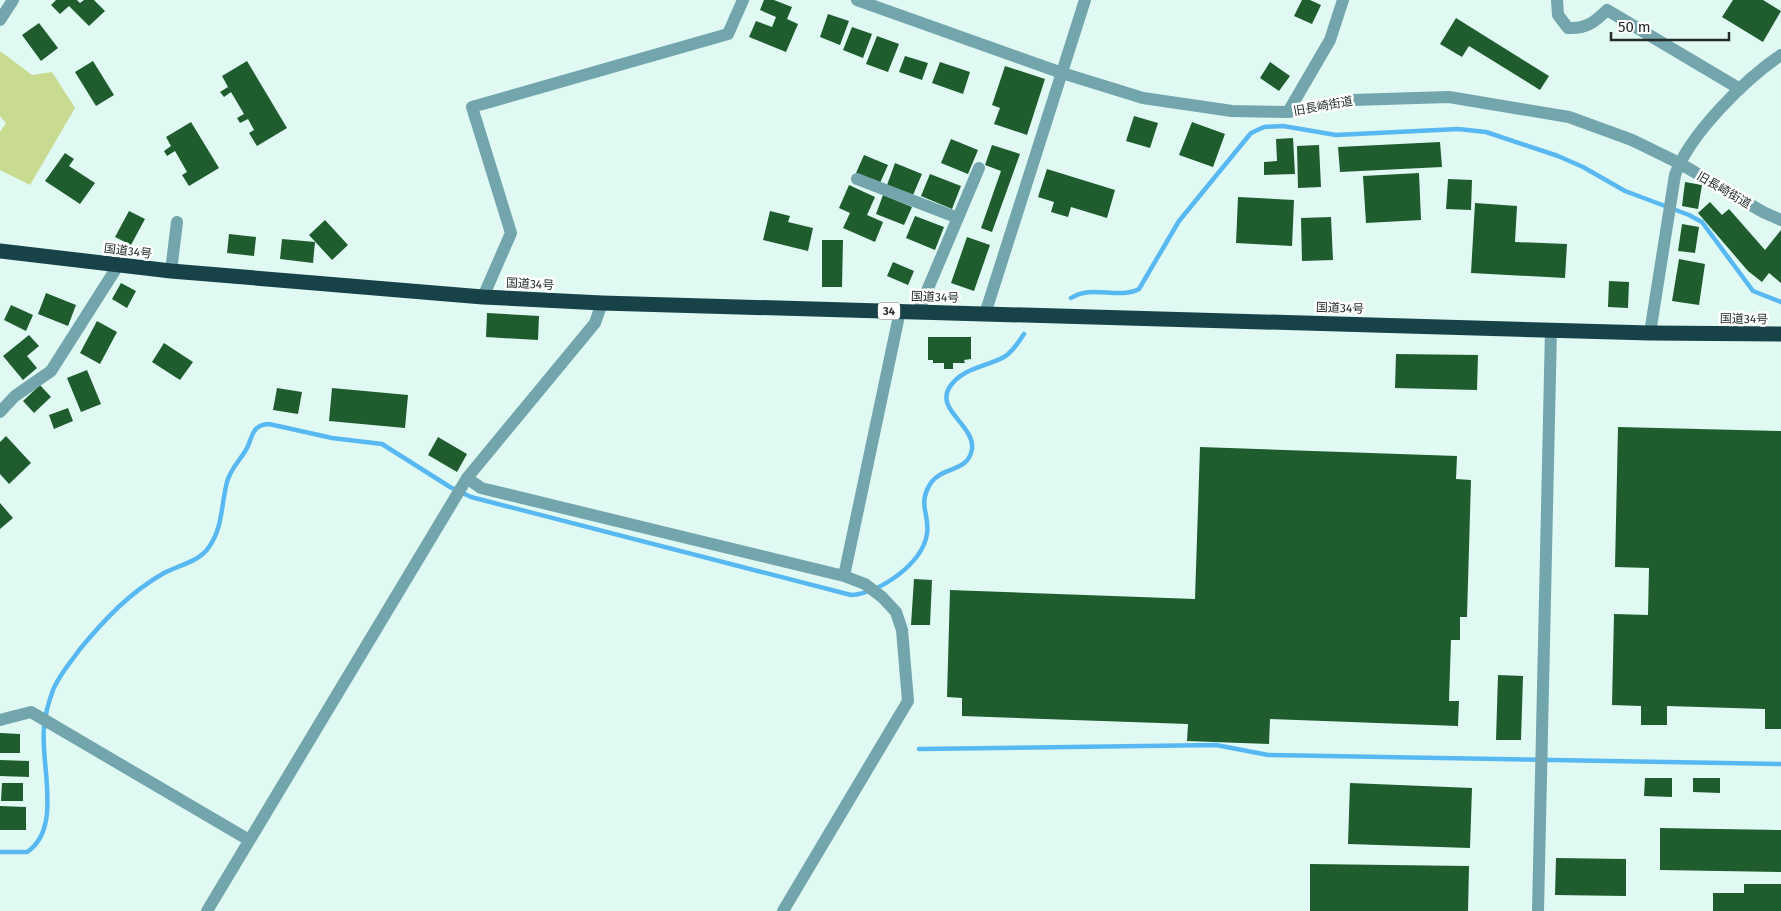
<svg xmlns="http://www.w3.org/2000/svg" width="1781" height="911" font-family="'Fira Sans','Noto Sans JP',sans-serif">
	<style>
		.green { fill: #c9db91 }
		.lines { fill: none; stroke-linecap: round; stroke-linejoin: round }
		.stream { stroke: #58b9f2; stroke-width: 4.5 }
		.building { fill: #1f5d2f }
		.minor { stroke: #72a5ac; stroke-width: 12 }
		.highway { stroke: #164248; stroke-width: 15 }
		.labels { text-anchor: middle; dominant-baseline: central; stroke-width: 5; stroke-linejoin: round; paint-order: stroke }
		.shield { fill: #fff; stroke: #656b6a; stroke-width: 1 }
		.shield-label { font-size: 11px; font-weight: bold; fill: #232c2a }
		.street-label { font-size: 12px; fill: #232c2a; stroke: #fff }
	</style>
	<rect width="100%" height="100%" fill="#e0f9f3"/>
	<path class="green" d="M0,51L32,75L52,72L75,108L30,185L0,170V132L6,123L0,116Z"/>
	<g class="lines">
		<path class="stream" d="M1071,298C1092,284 1118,300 1139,289L1179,221L1251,133L1264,127L1283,126L1336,135L1458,129L1486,132L1558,156L1583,167L1625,191L1689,215L1702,222L1753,291L1781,302
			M919,749L1216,745L1268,755L1781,764
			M0,852H27C63,828 40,764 44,727C45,716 49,701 53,690C59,675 71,662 80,649C105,619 129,593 164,573C179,565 199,562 209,547C223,527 221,505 227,482C231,467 242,459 248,446C253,434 253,425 269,424L332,438L382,444L450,487L471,497L851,595C880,593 922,564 927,534C930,516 918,505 929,486C940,465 968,474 972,449C975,426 936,410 949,388C961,368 986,367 1004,357C1013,352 1019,341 1024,334"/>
	</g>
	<path class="building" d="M56,0H77L80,3L84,0H94L105,11L89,26L69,6L60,14L51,5Z
		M764,0H774L792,7L787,19L798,24L786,52L749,37L756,21L772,27L776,17L760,10Z
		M1302,0H1310L1321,5L1312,24L1294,16Z
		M1733,0H1763L1781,11L1763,42L1722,17Z
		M828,14L849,21L840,45L820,37Z
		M1456,18L1549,76L1540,90L1469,46L1462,57L1440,44Z
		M39,23L58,48L41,61L22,35Z
		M852,27L872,34L863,58L843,50Z
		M877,36L899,44L888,72L866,64Z
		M905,56L928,63L922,80L899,72Z
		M93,61L114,95L96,106L75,72Z
		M247,61L287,128L257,146L249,133L254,130L248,119L240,123L237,118L244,114L231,92L224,97L220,92L228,87L222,76Z
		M940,62L970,72L963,94L932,83Z
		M1270,62L1290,76L1279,91L1260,78Z
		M1005,66L1045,79L1027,135L994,124L1000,108L992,105Z
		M1134,116L1158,123L1150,148L1126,141Z
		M191,122L219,168L189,186L182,175L187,172L175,151L167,156L164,151L171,146L166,137Z
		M1192,122L1225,134L1213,167L1179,155Z
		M1293,138L1295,174L1264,175V162L1277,161L1276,139Z
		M951,139L978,150L968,174L941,163Z
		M1440,142L1442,167L1340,172L1338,147Z
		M992,145L1020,154L992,232L981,228L1001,171L985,165Z
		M1319,145L1321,187L1298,188L1297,146Z
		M65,153L74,159L69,166L95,183L80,204L45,181Z
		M864,155L888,165L880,183L856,173Z
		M895,163L922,174L913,195L887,185Z
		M1047,169L1115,190L1107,218L1071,207L1068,217L1051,212L1054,202L1038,197Z
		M1419,173L1421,220L1366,223L1363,176Z
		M930,174L961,186L952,209L921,196Z
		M1448,179L1472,180L1471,210L1446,209Z
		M1685,182L1702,185L1698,209L1682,206Z
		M849,185L875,197L867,215L883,222L875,242L843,228L850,213L839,208Z
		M883,195L912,207L904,225L876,214Z
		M1238,197L1294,200L1292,246L1236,243Z
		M1710,202L1722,215L1729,209L1765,250L1781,230V283L1769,273L1762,282L1748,271L1698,213Z
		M1475,203L1517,206L1515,242L1567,244L1565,278L1471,273Z
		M129,211L145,219L131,245L115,237Z
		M770,211L790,216L788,222L813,228L808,251L763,240Z
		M915,216L944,227L935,250L906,238Z
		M1331,217L1333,260L1302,261L1301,218Z
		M325,220L348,245L332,260L309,235Z
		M1682,224L1699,227L1695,253L1678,251Z
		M229,234L256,237L254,256L227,253Z
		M967,237L990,245L974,291L951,283Z
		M282,239L315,242L313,263L280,259Z
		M822,240H843L842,287H822Z
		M1679,259L1705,264L1699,305L1672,301Z
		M893,262L914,271L908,285L887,276Z
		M1609,281L1629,282L1628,308L1608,307Z
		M121,283L136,291L127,308L112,299Z
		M46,293L76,305L68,326L38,314Z
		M11,305L33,315L26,331L4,320Z
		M487,313L539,316L538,340L486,337Z
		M97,321L117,332L100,364L80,353Z
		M29,335L39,346L27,356L37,368L23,380L3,356Z
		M928,337H971V359L964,360L965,363H953V369H944V363H933V360H928Z
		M164,343L193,362L180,380L152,362Z
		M1396,354L1478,355L1477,390L1395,388Z
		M87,370L101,404L81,412L67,378Z
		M40,385L51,397L34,413L23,401Z
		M277,388L302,392L298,414L273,410Z
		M332,388L408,395L405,428L329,421Z
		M68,408L73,421L54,429L49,415Z
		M1618,427L1781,431V729H1765V709L1667,706V725H1641V706L1612,705L1614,614L1648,615L1649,568L1615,567Z
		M6,436L31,463L9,484L0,474V442Z
		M438,437L467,454L457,472L428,455Z
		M1200,447L1457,456L1456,479L1471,480L1467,617H1460V640H1451L1449,701H1459L1458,726L1270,719L1269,744L1187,741L1188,724L962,716V698L947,697L950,590L1195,599Z
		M0,503L13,518L0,529Z
		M914,579L932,580L930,625H911Z
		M1498,675L1523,676L1521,740H1496Z
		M0,733L20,734V753H0Z
		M0,760L29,761V777L0,776Z
		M1645,778H1672V797L1644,796Z
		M1693,778H1720V793L1693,792Z
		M2,783H23V801H1Z
		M1350,783L1472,788L1470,848L1348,844Z
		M0,806L26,807V830H0Z
		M1660,828L1781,830V872L1660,870Z
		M1556,858L1626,859V896L1555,895Z
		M1310,864L1469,866L1468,911H1310Z
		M1744,884H1781V911H1713V893H1744Z"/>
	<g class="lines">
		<path class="minor" d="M857,0L1062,73L1143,98L1232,111L1288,112L1352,100L1449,97L1569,117L1632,140L1679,163L1763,212L1781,220
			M1557,0L1558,15L1568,28C1586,29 1595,22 1607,10L1740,89
			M0,20L13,0
			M1288,112L1330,40L1343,0
			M857,179L958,218
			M171,271L177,222
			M483,297L511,233L472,107L728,34L743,0
			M918,312L979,168
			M985,314L1085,0
			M1650,333L1675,175C1689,135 1745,79 1781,55
			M0,412L15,396L51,371L119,264
			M467,478L481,488L844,576L865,584L882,597L896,612L902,630L908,701L783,911
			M844,576L900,311
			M0,720L31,712L249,840
			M207,911L467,478L595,323L602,303
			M1538,911L1551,329"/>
		<path class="highway" d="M0,251L171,271L483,297L602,303L1650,333L1781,334"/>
	</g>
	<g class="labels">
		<rect class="shield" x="878" y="302.5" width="22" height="17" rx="4"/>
		<g class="shield-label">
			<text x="889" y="311">34</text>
		</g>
		<g class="street-label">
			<text transform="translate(1323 106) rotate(-10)">旧長崎街道</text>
			<text transform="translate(1724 190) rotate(30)">旧長崎街道</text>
			<text transform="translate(128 251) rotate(7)">国道34号</text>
			<text transform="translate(530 284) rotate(3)">国道34号</text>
			<text transform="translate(935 297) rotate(2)">国道34号</text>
			<text transform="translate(1340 308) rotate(2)">国道34号</text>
			<text transform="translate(1744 319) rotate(1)">国道34号</text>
		</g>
	</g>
	<path d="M1611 32v8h118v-8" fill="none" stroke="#232c2a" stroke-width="2.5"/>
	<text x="1618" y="32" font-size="15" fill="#232c2a" stroke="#ffffff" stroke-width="4" paint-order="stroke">50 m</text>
</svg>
